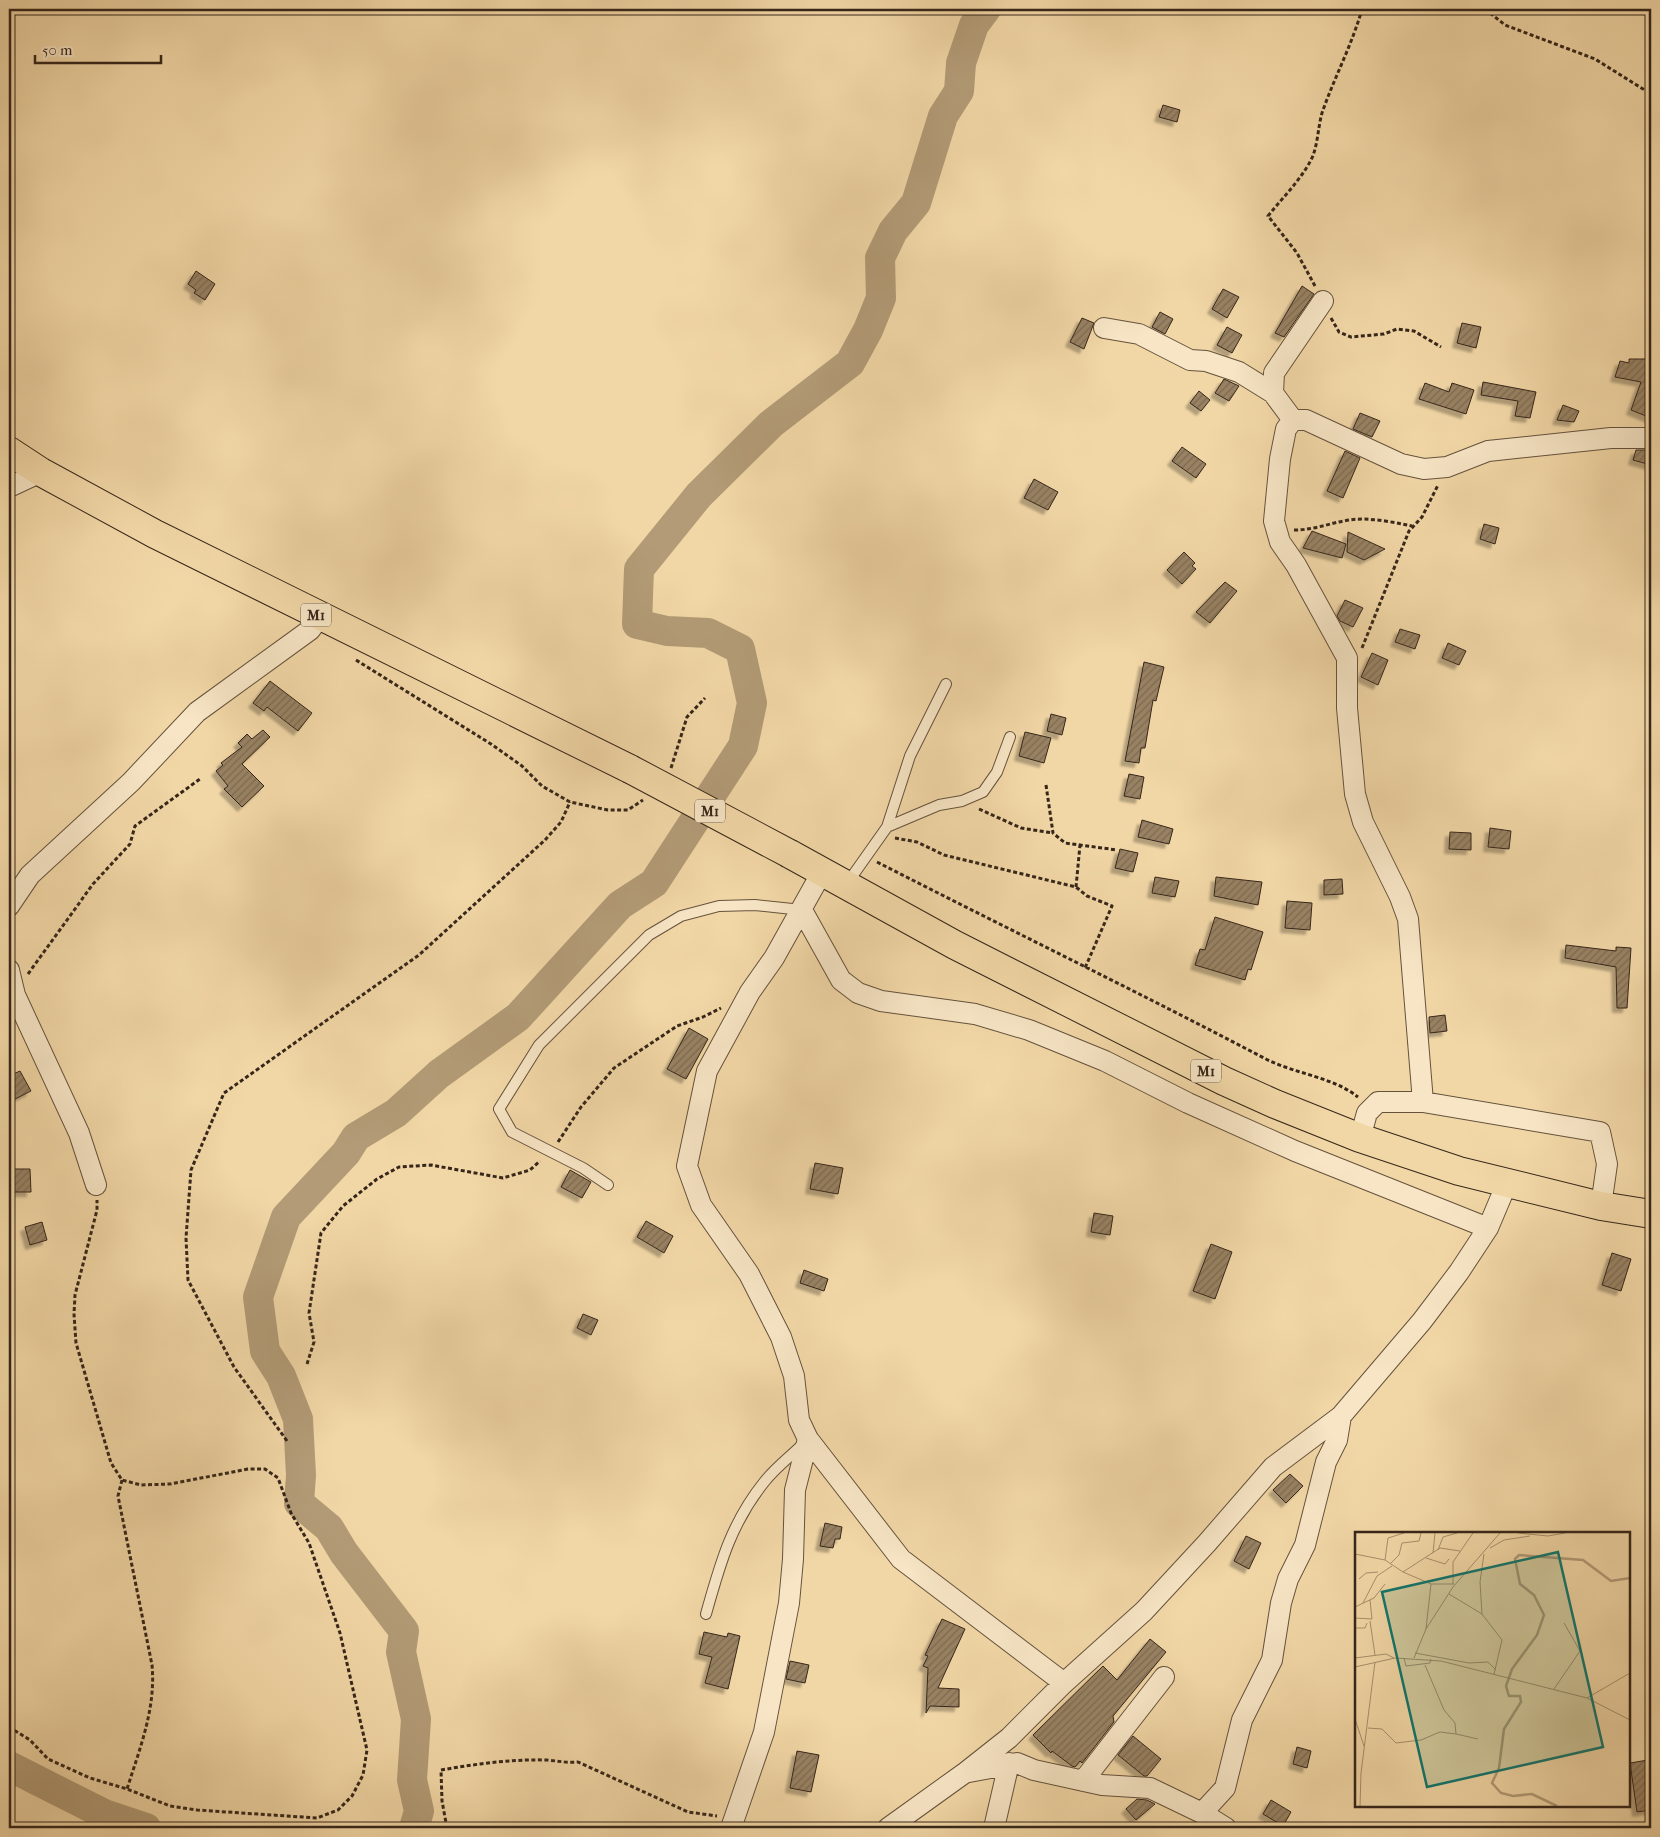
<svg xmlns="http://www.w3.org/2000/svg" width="1660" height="1837" font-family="'IM FELL French Canon',serif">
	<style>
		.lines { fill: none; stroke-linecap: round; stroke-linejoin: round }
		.river { stroke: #b29b76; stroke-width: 30 }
		.building { fill: url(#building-hatch); stroke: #36261a; filter: url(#shadow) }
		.lane-casing { stroke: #65523d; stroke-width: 12 }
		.street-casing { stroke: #65523d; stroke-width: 22 }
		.highway-casing { stroke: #36261a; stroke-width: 30 }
		.path { stroke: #36261a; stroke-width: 3; stroke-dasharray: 4 2.5; stroke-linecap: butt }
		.lane { stroke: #f7e5c5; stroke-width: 10 }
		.street { stroke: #f7e5c5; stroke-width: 20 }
		.highway { stroke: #f2d7a6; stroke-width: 28 }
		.highway-bridge-casing { stroke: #36261a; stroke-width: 30; stroke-linecap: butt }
		.highway-bridge { stroke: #f2d7a6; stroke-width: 28 }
		.labels { text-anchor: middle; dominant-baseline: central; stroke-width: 4; stroke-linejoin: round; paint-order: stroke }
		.shield { fill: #f7e5c5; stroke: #705f4d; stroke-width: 1 }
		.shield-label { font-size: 14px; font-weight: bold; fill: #36261a }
		.inset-river { fill: none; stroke: #b29b76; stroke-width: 2.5 }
		.inset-road { fill: none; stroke: #a7906e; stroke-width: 1 }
		.view { fill: #0f766e; fill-opacity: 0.15; stroke: #0f766e; stroke-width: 2.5 }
		.inset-edge { fill: none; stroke: #36261a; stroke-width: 2.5 }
	</style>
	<defs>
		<pattern id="building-hatch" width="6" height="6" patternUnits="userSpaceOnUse" patternTransform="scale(1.25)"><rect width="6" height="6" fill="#988263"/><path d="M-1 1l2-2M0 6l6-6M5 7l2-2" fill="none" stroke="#7d6a51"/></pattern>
		<filter id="shadow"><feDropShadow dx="-4.5" dy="4.5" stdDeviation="1" flood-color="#0004"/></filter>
	</defs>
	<rect width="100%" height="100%" fill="#f2d7a6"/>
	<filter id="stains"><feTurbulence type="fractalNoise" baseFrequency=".004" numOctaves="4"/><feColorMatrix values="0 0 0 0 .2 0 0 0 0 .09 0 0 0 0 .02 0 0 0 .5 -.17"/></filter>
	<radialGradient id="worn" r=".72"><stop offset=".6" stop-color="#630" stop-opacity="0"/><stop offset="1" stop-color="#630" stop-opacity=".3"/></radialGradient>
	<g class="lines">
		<path class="river" d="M9,1766L104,1814L146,1828
			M414,1828L419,1811L412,1780L416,1719L401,1652L404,1631L344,1553L329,1528L299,1503L301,1475L298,1419L281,1376L265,1351L258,1297L286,1217L346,1153L356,1137L396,1113L439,1074L518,1017L620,905L654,883L743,746L752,703L740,649L708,633L667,631L637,624L639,569L699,495L771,424L850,363L868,330L881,298L880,258L893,231L916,203L943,116L959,91L961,63L974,25L986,9"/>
	</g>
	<path class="building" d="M1163,105L1180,110L1177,122L1159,117Z
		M196,271L215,284L205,300L194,293L196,290L188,284Z
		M1302,286L1314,294L1284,337L1275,333Z
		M1223,289L1239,297L1227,318L1212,309Z
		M1160,312L1173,319L1165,334L1152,327Z
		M1082,318L1094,323L1084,349L1070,342Z
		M1462,323L1481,327L1476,348L1457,343Z
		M1227,327L1242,335L1232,353L1217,345Z
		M1629,359H1651V418L1631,410L1641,382L1615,377L1620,361L1629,363Z
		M1224,379L1239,386L1229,401L1215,393Z
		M1483,382L1536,392L1530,418L1515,416L1518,401L1481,395Z
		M1425,383L1449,392L1452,383L1474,390L1466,414L1419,399Z
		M1199,391L1210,400L1201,411L1190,403Z
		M1563,405L1579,411L1574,422L1557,420Z
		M1360,413L1380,421L1372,437L1353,429Z
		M1182,447L1206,464L1196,478L1172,461Z
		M1636,450H1651V465L1633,460Z
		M1345,451L1360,458L1343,498L1327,491Z
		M1034,479L1058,492L1048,510L1024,498Z
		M1484,524L1499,528L1495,544L1480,539Z
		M1312,531L1346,544L1342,558L1303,548Z
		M1348,532L1385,549L1364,560L1347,552Z
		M1184,552L1195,563L1192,566L1196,569L1182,584L1167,570Z
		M1225,582L1237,591L1210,623L1196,612Z
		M1345,600L1363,608L1353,627L1340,621L1337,616Z
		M1400,629L1420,635L1415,649L1395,642Z
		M1448,643L1466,651L1459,665L1442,658Z
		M1372,653L1388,660L1378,685L1361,677Z
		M1144,662L1164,667L1156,701L1153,700L1145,748H1141L1139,763L1125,761Z
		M270,681L312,713L298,731L267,707L264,711L253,703Z
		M1051,714L1066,718L1062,735L1047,731Z
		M263,730L270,737L242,764L264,786L242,807L224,789L228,786L216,771L223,765L221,763L242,747L238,743L247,734L252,739Z
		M1025,732L1051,738L1044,763L1019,756Z
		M1129,774L1144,777L1140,799L1124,796Z
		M1142,820L1173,829L1169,844L1138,837Z
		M1490,828L1511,831L1509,849L1488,847Z
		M1450,832L1471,833V850L1449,849Z
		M1120,849L1138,853L1133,872L1115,868Z
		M1155,877L1179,881L1175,897L1152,893Z
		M1216,877L1262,882L1258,905L1214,896Z
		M1342,879L1343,894L1324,895V880Z
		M1287,901L1312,903L1310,930L1285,928Z
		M1215,917L1263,932L1251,970L1248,969L1245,980L1195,965L1200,949L1205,950Z
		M1566,945L1616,951V947L1631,948L1627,1008H1617L1616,967L1565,958Z
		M1445,1015L1447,1031L1430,1033L1429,1017Z
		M689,1028L708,1039L686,1079L667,1069Z
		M20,1071L31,1091L9,1102V1076Z
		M815,1163L843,1168L838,1194L810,1189Z
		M9,1169H30L31,1192H9Z
		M570,1170L591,1182L582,1198L561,1187Z
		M1094,1213L1113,1216L1110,1235L1091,1232Z
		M646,1221L673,1236L664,1253L637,1237Z
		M42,1222L47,1240L30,1245L25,1227Z
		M1211,1244L1232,1252L1215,1299L1193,1291Z
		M1612,1253L1631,1259L1621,1291L1602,1285Z
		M804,1270L828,1279L824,1291L800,1283Z
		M583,1314L598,1320L591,1335L577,1328Z
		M1290,1474L1303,1486L1286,1503L1273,1490Z
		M825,1523L842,1527L840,1539H835L833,1548L820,1546Z
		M1246,1536L1261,1543L1249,1569L1234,1561Z
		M942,1619L965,1629L938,1688L959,1689V1707L930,1706L926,1713L928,1668L923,1666L928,1656L925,1655Z
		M704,1632L727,1637L728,1633L740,1636L728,1689L705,1683L712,1657L699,1654Z
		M1150,1639L1166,1652L1113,1716L1114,1722L1082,1763L1080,1761L1075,1767L1072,1766L1052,1751L1051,1753L1033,1735L1103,1666L1117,1680Z
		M790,1661L809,1665L805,1683L786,1679Z
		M1133,1736L1161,1759L1147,1776H1144L1118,1755Z
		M1297,1747L1311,1751L1307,1768L1293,1764Z
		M797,1751L819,1755L811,1792L790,1788Z
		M1648,1760L1651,1781V1810L1637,1812L1630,1763Z
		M1137,1799L1147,1800L1155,1804L1136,1820L1126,1809Z
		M1271,1800L1291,1812L1283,1826L1263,1814Z"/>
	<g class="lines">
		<g class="lane-casing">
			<path id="lane" d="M887,827L939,805L962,801L983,792L997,772L1010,737
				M846,885L887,827L910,756L946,684
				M608,1185L583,1168L512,1132L499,1109L539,1045L649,935L681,916L719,906L755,905L802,910
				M706,1614C720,1564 731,1523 765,1481C776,1467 791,1456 804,1443"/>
		</g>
		<g class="street-casing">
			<path id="street" d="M1104,328L1139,334L1190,360L1206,361L1239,372L1273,393L1293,420
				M1273,393L1274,373L1323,301
				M9,487L41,472
				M822,872L774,958L750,992L707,1071L687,1166L701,1205L749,1274L781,1337L794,1376L799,1420L808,1439L901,1559L1064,1683
				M9,906L30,875L131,782L197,712L310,630L320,617
				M802,910L841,980L858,993L881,1001L975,1014L1029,1030L1105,1061L1188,1103L1295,1151L1488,1228
				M9,970L15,995L79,1133L96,1185
				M1423,1102L1408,919L1400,897L1363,822L1355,794L1347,708V658L1296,565L1280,542L1274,521L1280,459L1286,429L1293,420H1306L1401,464L1424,469L1447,467L1488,451L1611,438H1651
				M1360,1138L1367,1113L1378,1102H1423L1600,1132L1607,1164L1601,1206
				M969,1772L1017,1763L1034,1770L1102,1785L1150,1788L1202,1813
				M1083,1781L1164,1677
				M731,1828L764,1732L789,1603L793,1559L795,1490L808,1439
				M888,1828L966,1772L1009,1738L1064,1683L1144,1611L1207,1543L1273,1467L1341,1416L1422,1321L1459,1272L1488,1228L1507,1183
				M994,1828L1009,1763
				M1226,1828L1202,1813L1225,1788L1242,1720L1272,1660L1281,1603L1288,1579L1305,1545L1326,1462L1337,1440L1341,1416"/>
		</g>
		<g class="highway-casing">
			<path id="highway" d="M9,451L41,472L155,534L630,769
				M790,854L955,945L1224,1081L1275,1104L1360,1138L1459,1171L1601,1206L1651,1214"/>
		</g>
		<path class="path" d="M1485,9L1505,25L1595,59L1651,94
			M1315,286L1297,253L1268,216C1283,197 1301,180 1312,158C1318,144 1318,127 1322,113C1334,78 1352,45 1362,9
			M1331,318L1339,332L1351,337L1384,334L1397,329L1414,331L1441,347
			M1294,530C1314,530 1330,523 1349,520C1369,517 1392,522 1412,526
			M1362,648L1409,531L1422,517L1438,485
			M356,660L491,744L522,766L542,786L570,802L608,810H628L643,800
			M671,768L687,717L705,698
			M1046,785L1053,833L1065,843L1117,850
			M979,809L1021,828L1053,833
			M895,838L917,842L944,855L1076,887L1087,896L1112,906L1085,968
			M877,862C1006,928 1136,991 1264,1058C1294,1074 1331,1076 1358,1097
			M1076,887L1080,845
			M28,974L93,884L130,844L135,826L200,779
			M558,1142L581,1107L614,1068L677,1026L703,1017L721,1008
			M307,1364L314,1342L309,1313L321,1233L343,1206L377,1179L399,1167L431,1165L503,1178L530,1170L540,1161
			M287,1441L234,1367L188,1280L186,1238L191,1170L224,1093L419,955L545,840L561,822L570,802
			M122,1480L118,1496L152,1665C156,1708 140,1748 127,1789
			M9,1727L30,1740L48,1759L90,1778L127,1789L170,1806L197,1810L317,1818L338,1810L352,1796L363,1775L367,1750L340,1633L309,1543L291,1513L278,1478L265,1469H248L170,1484L141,1485L122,1480L111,1463L76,1343L74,1314L75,1295L97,1210V1200
			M447,1828L442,1801L441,1770C476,1764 511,1759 547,1760C558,1761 567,1763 578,1762L688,1812L717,1816"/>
		<use href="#lane" class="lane"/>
		<use href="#street" class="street"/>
		<use href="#highway" class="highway"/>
		<g class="highway-bridge-casing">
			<path id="highway-bridge" d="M630,769L790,854"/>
		</g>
		<use href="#highway-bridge" class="highway-bridge"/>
	</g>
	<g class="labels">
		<g class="shield">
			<rect x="301" y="603.5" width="30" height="23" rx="4"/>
			<rect x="695" y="799.5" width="30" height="23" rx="4"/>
			<rect x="1191" y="1059.5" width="30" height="23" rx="4"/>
		</g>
		<g class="shield-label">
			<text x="316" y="615">M1</text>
			<text x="710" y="811">M1</text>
			<text x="1206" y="1071">M1</text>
		</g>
	</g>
	<g transform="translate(1355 1532)">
		<rect width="275" height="275" fill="#f2d7a6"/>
		<path class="inset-river" d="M202,274L177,262L158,264L146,261L137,251L144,236L149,197L166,170L165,164H154L151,154L157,137L182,103L189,83L179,63L165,52L160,27L164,23L228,28L256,49L275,46"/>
		<path class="inset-road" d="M163,1L193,4L210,1M135,16L149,8L175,4M83,18L88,5L102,1M78,21L80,1M0,22L30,28L48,40M71,26L90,32L94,27M30,28L33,6L49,1M35,32L44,23L47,11L64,9L66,1M4,47L11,41L23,40M76,52H99M98,52V30L118,1M94,62L127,82L147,108L139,142M8,71L22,44L37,34M0,75L19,66L30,52M127,82L125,50L129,22M0,86L17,87L15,68M15,89L20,123M0,96H10L12,91M71,97L76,52L48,40L85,16L105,19M60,121L114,131L133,130L141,138M0,126L31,122L39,126M49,126L51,134L75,131L76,127M59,126L71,97L98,55L145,1M0,135L40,126L86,129L232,166L275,188M199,157L225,119L209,91M232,166L275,141M0,187L9,214M13,196L27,197L41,211L66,208L85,200L101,202L100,191L89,178L70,133M101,202L123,207M5,274L6,241L20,130"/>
		<path class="view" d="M203,20L248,215L72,255L27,60Z"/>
		<rect width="275" height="275" class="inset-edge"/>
	</g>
	<rect width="1660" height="1837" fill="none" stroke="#f2d7a6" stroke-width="30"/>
	<rect x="10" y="10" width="1640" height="1817" fill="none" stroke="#36261a" stroke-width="2.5"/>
	<rect x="15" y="15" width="1630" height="1807" fill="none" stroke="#36261a"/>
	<path d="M35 55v8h126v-8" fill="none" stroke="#36261a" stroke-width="2.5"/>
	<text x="42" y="55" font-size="15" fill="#36261a" stroke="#f7e5c5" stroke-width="4" paint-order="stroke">50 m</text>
	<rect width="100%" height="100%" filter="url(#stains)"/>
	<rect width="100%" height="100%" fill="url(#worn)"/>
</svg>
